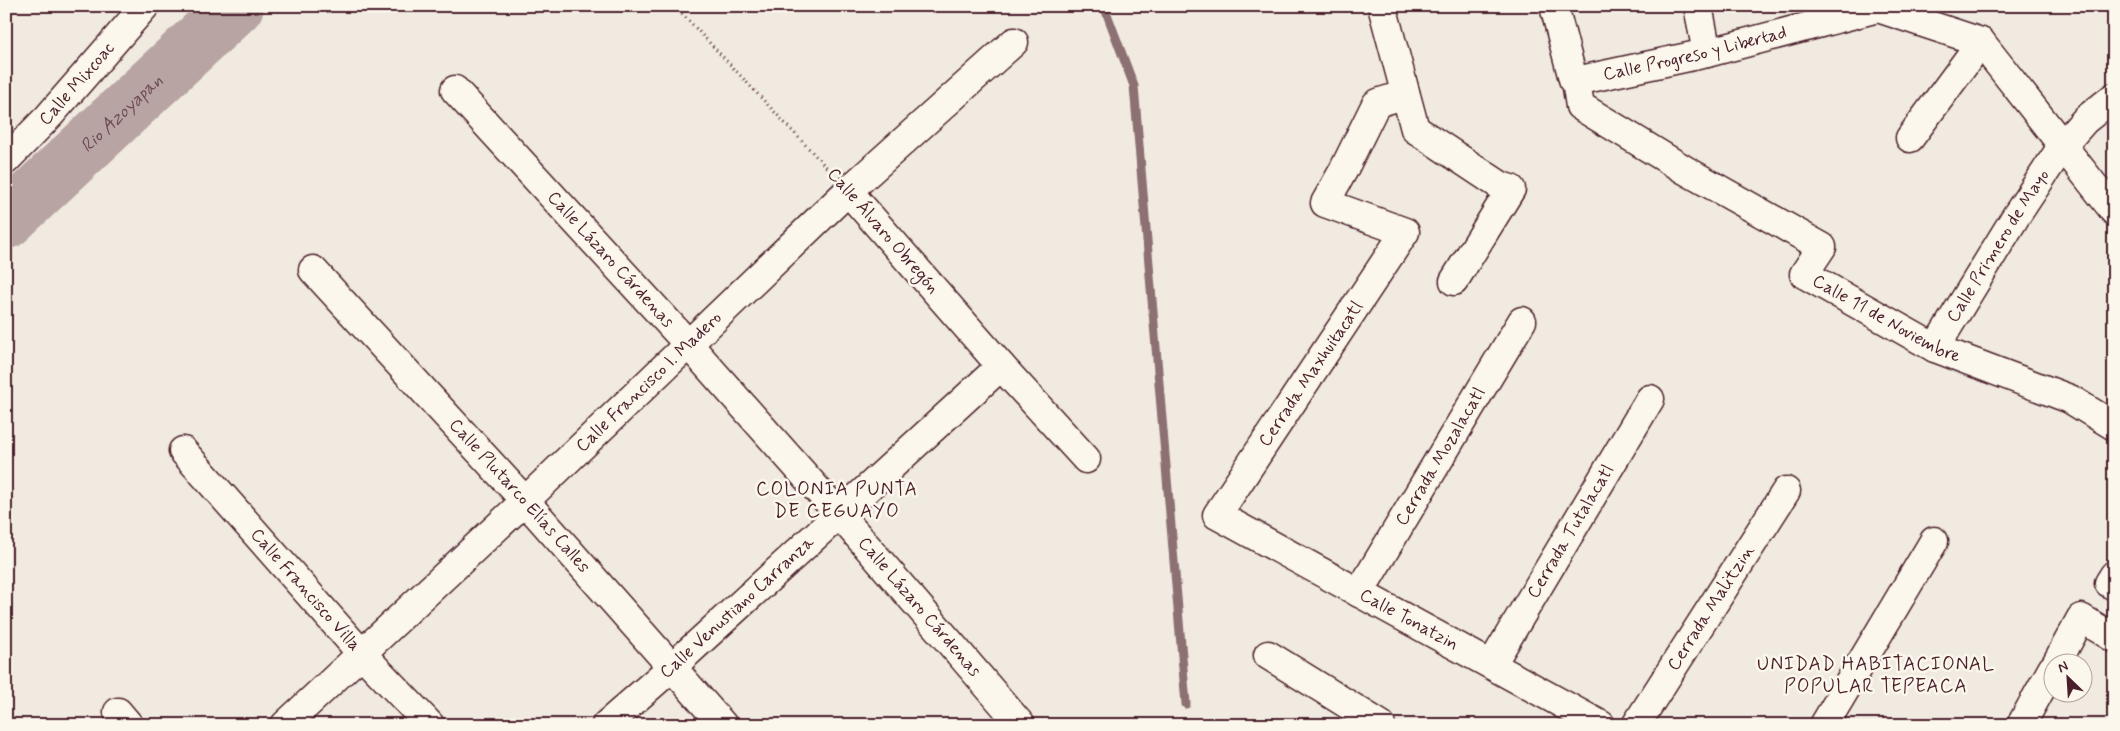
<svg xmlns="http://www.w3.org/2000/svg" width="2120" height="731" font-family="Mynerve,sans-serif">
	<style>
		.lines { fill: none; stroke-linecap: round; stroke-linejoin: round }
		.stream { stroke: #8c6f72; stroke-width: 9 }
		.river { stroke: #b8a4a2; stroke-width: 56 }
		.pedestrian-casing { stroke: #4a1f2b; stroke-width: 31 }
		.minor-casing { stroke: #4a1f2b; stroke-width: 31 }
		.tertiary-casing { stroke: #4a1f2b; stroke-width: 31 }
		.path { stroke: #4a1f2b; stroke-width: 3; stroke-dasharray: 1 4; stroke-linecap: butt }
		.pedestrian { stroke: #fbf7ec; stroke-width: 28 }
		.minor { stroke: #fbf7ec; stroke-width: 28 }
		.tertiary { stroke: #fbf7ec; stroke-width: 28 }
		.labels { text-anchor: middle; dominant-baseline: central; stroke-width: 5; stroke-linejoin: round; paint-order: stroke }
		.street-label { font-size: 18px; fill: #4a1f2b; stroke: #fbf7ec }
		.water-label { font-size: 19px; font-style: italic; fill: #704e55; stroke: #fbf7ec }
		.neighbourhood-label { font-size: 19px; letter-spacing: 1px; fill: #4a1f2b; stroke: #fbf7ec }
	</style>
	<rect width="100%" height="100%" fill="#f0eae0"/>
	<filter id="ink" filterUnits="userSpaceOnUse"><feTurbulence type="fractalNoise" baseFrequency=".02" numOctaves="2"/><feDisplacementMap in="SourceGraphic" scale="10" xChannelSelector="R" yChannelSelector="G"/><feConvolveMatrix kernelMatrix="1 2 1 2 8 2 1 2 1" color-interpolation-filters="sRGB"/></filter>
	<g filter="url(#ink)">
		<g class="lines">
			<path class="stream" d="M1104,6L1134,86L1186,704"/>
			<path class="river" id="s1" d="M6,221L236,6"/>
			<g class="pedestrian-casing">
				<path id="pedestrian" d="M1910,138L1981,42"/>
			</g>
			<g class="minor-casing">
				<g id="minor">
					<path d="M1382,6L1415,129L1501,186L1511,189L1454,281"/>
					<path id="s2" d="M1554,6L1573,79L1576,81L1580,106L1685,170L1822,247L1804,274L1935,348L2070,399L2114,426"/>
					<path d="M1698,6L1707,53"/>
					<path id="s3" d="M1576,81L1707,53L1878,8L1981,42L2114,211"/>
					<path id="s4" d="M455,90L689,345L839,514L1021,725"/>
					<path id="s5" d="M1405,93C1396,99 1386,99 1376,104L1343,171L1325,203L1405,232L1217,515L1601,725"/>
					<path d="M848,191L1001,366L1086,459"/>
					<path id="s6" d="M313,270L525,501L723,725"/>
					<path id="s7" d="M1935,348L2016,216L2063,145L2085,120L2114,97"/>
					<path id="s8" d="M183,451L362,654L430,725"/>
					<path d="M2114,575L2109,583L2114,586"/>
					<path id="s9" d="M1359,593L1522,321"/>
					<path d="M1268,655L1381,725"/>
					<path id="s10" d="M1492,664L1650,399"/>
					<path d="M2056,664L2081,618L2114,638"/>
					<path d="M118,712L129,725"/>
					<path id="s11" d="M285,725L525,501L848,191L1014,42"/>
					<path id="s12" d="M606,725L671,668L1001,366"/>
					<path id="s13" d="M1636,725L1786,491"/>
					<path d="M1824,725L1934,541"/>
					<path d="M2021,725L2052,669"/>
				</g>
			</g>
			<g class="tertiary-casing">
				<g id="tertiary">
					<path id="s14" d="M6,160L49,116L145,6"/>
				</g>
			</g>
			<path class="path" d="M675,6L829,170"/>
			<use href="#pedestrian" class="pedestrian"/>
			<use href="#minor" class="minor"/>
			<use href="#tertiary" class="tertiary"/>
		</g>
	</g>
	<g class="labels">
		<g class="street-label">
			<text stroke="none"><textPath href="#s3" startOffset="122">Calle Progreso y Libertad</textPath></text>
			<text stroke="none"><textPath href="#s14" startOffset="104">Calle Mixcoac</textPath></text>
			<text transform="translate(883 231) rotate(49)">Calle Álvaro Obregón</text>
			<text stroke="none"><textPath href="#s7" startOffset="120">Calle Primero de Mayo</textPath></text>
			<text stroke="none"><textPath href="#s4" startOffset="230">Calle Lázaro Cárdenas</textPath></text>
			<text stroke="none"><textPath href="#s2" startOffset="511">Calle 11 de Noviembre</textPath></text>
			<text transform="translate(1311 374) rotate(-56)">Cerrada Maxhuitacatl</text>
			<text stroke="none"><textPath href="#s11" startOffset="500">Calle Francisco I. Madero</textPath></text>
			<text stroke="none"><textPath href="#s9" startOffset="159">Cerrada Mozalacatl</textPath></text>
			<text stroke="none"><textPath href="#s6" startOffset="306">Calle Plutarco Elías Calles</textPath></text>
			<text stroke="none"><textPath href="#s10" startOffset="154">Cerrada Tutalacatl</textPath></text>
			<text stroke="none"><textPath href="#s8" startOffset="185">Calle Francisco Villa</textPath></text>
			<text stroke="none"><textPath href="#s12" startOffset="176">Calle Venustiano Carranza</textPath></text>
			<text stroke="none"><textPath href="#s4" startOffset="695">Calle Lázaro Cárdenas</textPath></text>
			<text stroke="none"><textPath href="#s13" startOffset="139">Cerrada Malitzin</textPath></text>
			<text stroke="none"><textPath href="#s5" startOffset="786">Calle Tonatzin</textPath></text>
		</g>
		<g class="water-label">
			<text stroke="none"><textPath href="#s1" startOffset="158">Rio Azoyapan</textPath></text>
		</g>
		<g class="neighbourhood-label">
			<text x="837" y="489">COLONIA PUNTA<tspan x="837" dy="22">DE CEGUAYO</tspan></text>
			<text x="1876" y="664">UNIDAD HABITACIONAL<tspan x="1876" dy="22">POPULAR TEPEACA</tspan></text>
		</g>
	</g>
	<rect width="2120" height="731" fill="none" stroke="#fbf7ec" stroke-width="25"/>
	<rect x="12" y="12" width="2095" height="706" fill="none" stroke="#4a1f2b" stroke-width="2" filter="url(#ink)"/>
	<g transform="translate(2068 678) rotate(335)"><circle r="24" fill="#fbf7ec" stroke="#b4a19f"/>
	<path d="M0-4L9 19L0 12L-9 19Z" fill="#4a1f2b"/>
	<text y="-8" font-size="14" font-weight="bold" text-anchor="middle" fill="#4a1f2b">N</text>
	</g>
</svg>
